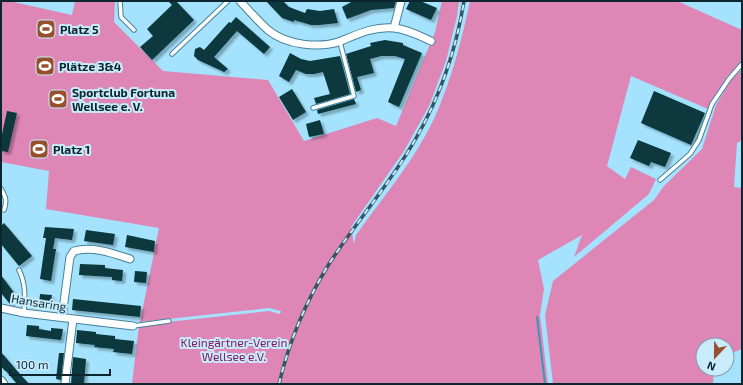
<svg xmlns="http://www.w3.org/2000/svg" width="743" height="385" font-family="'Exo 2',sans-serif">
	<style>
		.green { fill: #de87b7 }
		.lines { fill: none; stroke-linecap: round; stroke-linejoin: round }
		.stream { stroke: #3895b7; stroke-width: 2 }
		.building { fill: #07393e; filter: url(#shadow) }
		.service-casing { stroke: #458199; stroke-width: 5.5 }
		.minor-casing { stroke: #458199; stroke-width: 9 }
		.service { stroke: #fff; stroke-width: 3.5 }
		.minor { stroke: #fff; stroke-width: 7 }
		.rail-casing { stroke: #335664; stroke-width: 3.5 }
		.rail { stroke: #c8ecfc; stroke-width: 2; stroke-dasharray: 6; stroke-linecap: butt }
		.labels { text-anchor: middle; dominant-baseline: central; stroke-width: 4; stroke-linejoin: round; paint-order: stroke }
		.poi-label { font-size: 12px; font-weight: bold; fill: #0c252f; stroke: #c8ecfc; text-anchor: start }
		.street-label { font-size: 12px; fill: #0c252f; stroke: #c8ecfc }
		.park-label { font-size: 12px; fill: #831a5e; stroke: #c8ecfc }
	</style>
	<defs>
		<filter id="shadow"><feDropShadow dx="3" dy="3" stdDeviation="1" flood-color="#0004"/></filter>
	</defs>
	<rect width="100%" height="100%" fill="#a5e2fd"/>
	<path class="green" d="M1,1H9L72,15L75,1H115L114,22L163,71L268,80L304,141L377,118L396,126L435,32L442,1H459L457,16L446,61L429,106L404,151L351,227L354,244L356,235C384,196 418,156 437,112C452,77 462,39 470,1H677L742,30V61L727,77L708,109L631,76L607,166L625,179L631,167L656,179L649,194L574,257L582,235L538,260L544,289L540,315L548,384H132L139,325L269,311L280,314L281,311L269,308L140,322L159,228L46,209L49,171L1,162Z
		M742,69V140L737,143L734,187L742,188V349L727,355V345H703V369H714L713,384H553L545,315L553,281L654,200L664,186L702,149L716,105L731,80Z"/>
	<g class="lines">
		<path class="stream" d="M537,317L545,384"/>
	</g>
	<path class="building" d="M168,1H176L194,20L152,60L140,47L153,36L147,29L172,5Z
		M266,1H283L289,7L305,13L307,9L320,11L334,9L338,23L319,25H311L294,20V22L282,18Z
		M353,1H396L394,8L371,10L347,19L342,7Z
		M410,1H420L437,8L431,20L406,9Z
		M236,17L270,47L264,54L237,31L214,57L228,69L224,72L222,71L198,60L194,56L195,49L200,47L204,50L229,22L231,23Z
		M385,40L403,43V45L422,53L399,107L388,102L405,59L395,56H381L370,59L374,73L357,77L361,90L356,92L346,54L371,46L370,43Z
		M290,53L301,59L310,61L340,56L350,94L316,104L314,98L330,94L323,72L314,74H306L296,70L289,82L279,76Z
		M292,89L306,112L293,120L279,97Z
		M654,91L705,113L691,145L641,123Z
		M354,99L356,104L318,114L317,110Z
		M7,111L17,113L8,152L1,151V139Z
		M320,120L324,134L309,137L306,124Z
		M638,140L671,153L665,167L651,162L649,166L630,158Z
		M4,223L32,256L19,266L1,244V226Z
		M45,227L74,229L72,240L55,238L53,249H56L51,281L40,279L46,238H43Z
		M86,230L115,234L113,245L84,241Z
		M127,235L155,241L154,252L125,247Z
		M80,264L105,265V268L123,270L122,281L112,280V277L79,275Z
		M135,271L147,272L146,283L134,282Z
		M1,275L18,298L10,304L1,293Z
		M40,294L52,295L50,306L39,305Z
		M73,299L141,306L140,317L72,310Z
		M27,325L39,326V329L51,331V328L63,329L61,340L26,336Z
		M77,330L96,332V334L115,336V339L134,341L132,354L113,352L114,349L94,347L95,345L76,343Z
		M1,352L19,373L29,384H17L6,371H5L1,366Z
		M59,353H64L61,380L56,379Z
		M73,357L86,359L84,384H71Z"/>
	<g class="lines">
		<g class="service-casing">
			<path id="service" d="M120,1L121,17L134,30
				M172,54L228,1
				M313,108L354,96L340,42
				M660,180L690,154L699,140L712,104L729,79L742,64
				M1,189C6,197 7,201 4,210
				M19,270C26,284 25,297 24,313
				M133,326L169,321"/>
		</g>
		<g class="minor-casing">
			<path id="minor" d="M240,1C249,11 258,21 268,30C286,45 319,49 341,41C358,34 375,26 394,28C407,29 420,36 431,41
				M394,28L401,1
				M1,308L24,313L133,326
				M62,317L70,257L74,251C93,246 112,253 130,259
				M1,380L4,384
				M65,384L73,319"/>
		</g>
		<use href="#service" class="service"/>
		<use href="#minor" class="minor"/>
		<g class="rail-casing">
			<path id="rail" d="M279,384C289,342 306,301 329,264C356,222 390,184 415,140C440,97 456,50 464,1"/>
		</g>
		<use href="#rail" class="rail"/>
	</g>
	<defs>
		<g id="stadium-square" transform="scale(1)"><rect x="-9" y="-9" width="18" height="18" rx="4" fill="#97502b" stroke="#c8ecfc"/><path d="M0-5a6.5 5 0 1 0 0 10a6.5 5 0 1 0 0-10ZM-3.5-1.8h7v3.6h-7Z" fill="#fff"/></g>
	</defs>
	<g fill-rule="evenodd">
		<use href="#stadium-square" x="46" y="29"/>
		<use href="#stadium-square" x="45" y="66"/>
		<use href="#stadium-square" x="58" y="99"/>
		<use href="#stadium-square" x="39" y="149"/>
	</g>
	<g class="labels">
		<g class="poi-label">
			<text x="60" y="29">Platz 5</text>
			<text x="59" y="66">Plätze 3&amp;4</text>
			<text x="72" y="92">Sportclub Fortuna<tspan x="72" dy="14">Wellsee e. V.</tspan></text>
			<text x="53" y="149">Platz 1</text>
		</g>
		<g class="street-label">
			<text transform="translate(39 302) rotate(9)">Hansaring</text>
		</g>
		<g class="park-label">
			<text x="234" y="342">Kleingärtner-Verein<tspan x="234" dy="14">Wellsee e.V.</tspan></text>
		</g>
	</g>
	<rect width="743" height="385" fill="none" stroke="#0c252f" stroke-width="4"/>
	<g transform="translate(715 357) rotate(202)"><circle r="19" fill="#c8ecfc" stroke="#7d9caa"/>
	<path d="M0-3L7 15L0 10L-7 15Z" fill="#97502b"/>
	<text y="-6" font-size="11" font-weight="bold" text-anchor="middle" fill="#0c252f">N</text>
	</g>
	<path d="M10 369v6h100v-6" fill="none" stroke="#0c252f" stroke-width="2"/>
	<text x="16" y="369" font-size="12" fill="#0c252f" stroke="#c8ecfc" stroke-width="3" paint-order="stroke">100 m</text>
</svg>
